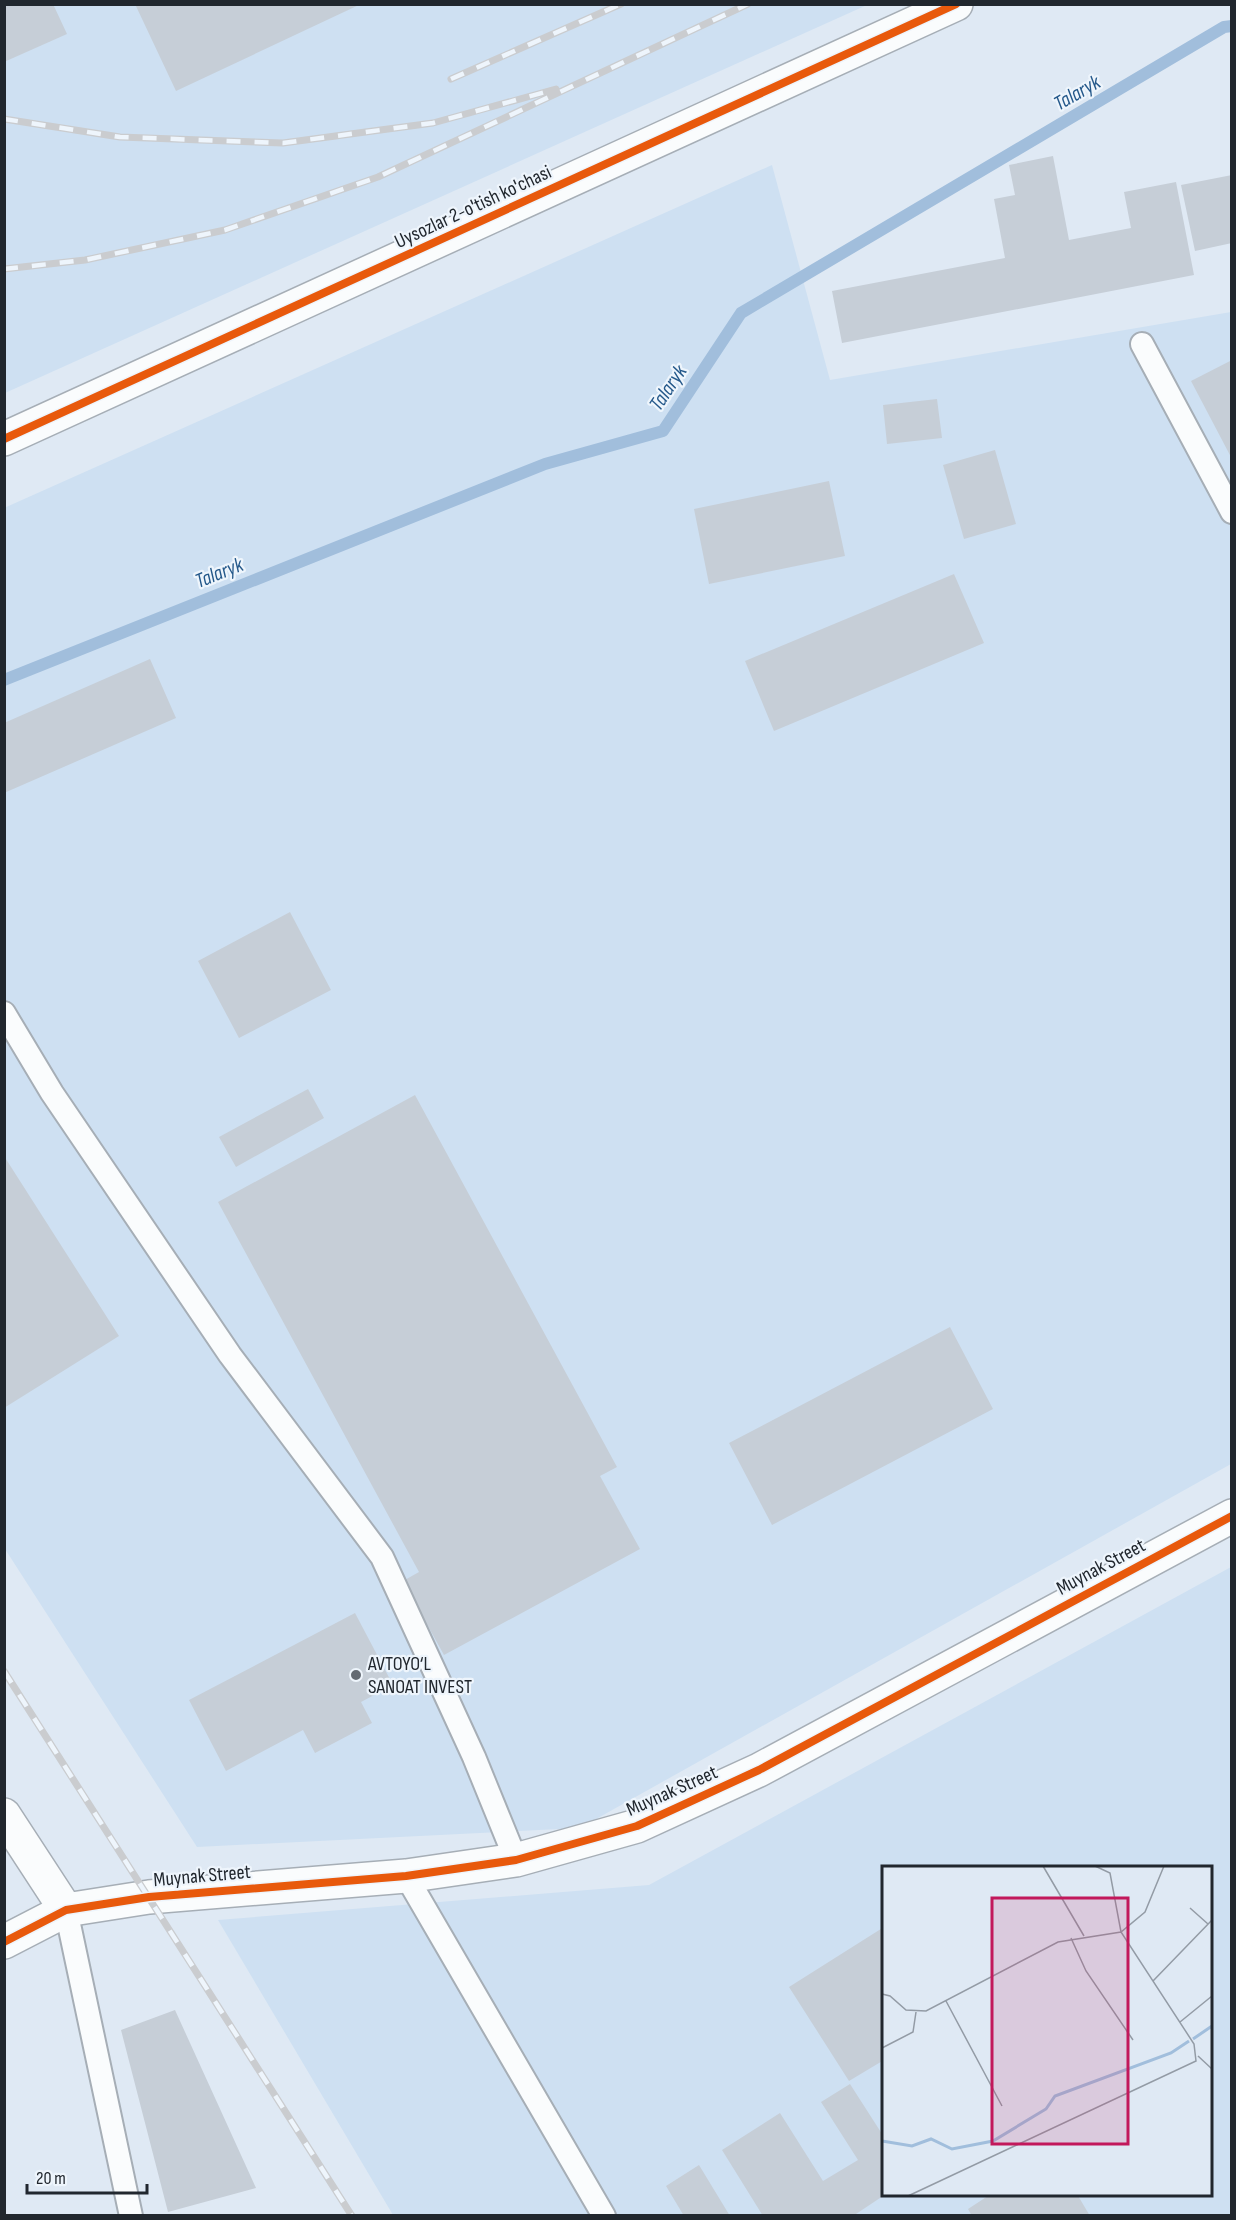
<svg xmlns="http://www.w3.org/2000/svg" width="1236" height="2220" font-family="'Sofia Sans Condensed',sans-serif">
	<style>
		.built { fill: #cee0f2; fill-rule: evenodd }
		.lines { fill: none; stroke-linecap: round; stroke-linejoin: round }
		.stream { stroke: #a1bedc; stroke-width: 12 }
		.building { fill: #c6ced7 }
		.service-casing { stroke: #a6aeb6; stroke-width: 26 }
		.tertiary-casing { stroke: #a6aeb6; stroke-width: 36 }
		.service { stroke: #fafcfd; stroke-width: 22 }
		.tertiary { stroke: #fafcfd; stroke-width: 33 }
		.rail-casing { stroke: #cacccf; stroke-width: 7 }
		.rail { stroke: #eef5fc; stroke-width: 4.5; stroke-dasharray: 14; stroke-linecap: butt }
		.cycleway-casing { stroke: #eef5fc; stroke-width: 11 }
		.cycleway { stroke: #e8590c; stroke-width: 8 }
		.poi-dot { fill: #646b73; stroke: #eef5fc; stroke-width: 2 }
		.labels { text-anchor: middle; dominant-baseline: central; stroke-width: 4.5; stroke-linejoin: round; paint-order: stroke }
		.street-label { font-size: 20px; fill: #21272e; stroke: #eef5fc }
		.poi-label { font-size: 20px; fill: #21272e; stroke: #eef5fc; text-anchor: start }
		.water-label { font-size: 21px; font-style: italic; fill: #24588a; stroke: #eef5fc }
		.inset-river { fill: none; stroke: #a1bedc; stroke-width: 3 }
		.inset-road { fill: none; stroke: #939ba5; stroke-width: 1.5 }
		.view { fill: #c2185b; fill-opacity: 0.15; stroke: #c2185b; stroke-width: 3 }
		.inset-edge { fill: none; stroke: #21272e; stroke-width: 3 }
	</style>
	<rect width="100%" height="100%" fill="#dfe9f4"/>
	<path class="built" d="M5,4L867,5L5,393Z
		M772,165L830,380L1231,312V1464L580,1828L197,1847L5,1549L4,508Z
		M1231,1567V2215H393L218,1920L649,1885ZM884,1868H1210V2194H884Z"/>
	<g class="lines">
		<path class="stream" d="M4,680L545,464L663,431L741,313L1224,27L1232,26"/>
	</g>
	<path class="building" d="M4,4H53L67,34L4,62Z
		M135,4H361L176,91Z
		M1053,156L1069,240L1131,228L1124,192L1176,182L1194,275L842,343L832,291L1005,258L994,199L1015,195L1009,165Z
		M1232,175V243L1195,251L1181,185Z
		M1232,360V459L1191,381Z
		M937,399L942,438L887,444L883,405Z
		M995,450L1016,524L964,539L943,465Z
		M829,481L845,556L709,584L694,509Z
		M954,574L984,643L774,731L745,661Z
		M150,659L176,718L4,793V723Z
		M290,912L331,990L239,1038L198,961Z
		M308,1089L324,1118L236,1167L219,1137Z
		M415,1095L617,1467L600,1476L640,1549L444,1655L403,1581L419,1572L218,1202Z
		M4,1156L119,1336L4,1408Z
		M950,1327L993,1409L772,1525L729,1443Z
		M355,1613L393,1685L361,1702L372,1723L315,1753L303,1730L226,1771L189,1700Z
		M884,1927V2060L849,2081L789,1987Z
		M175,2010L256,2188L168,2212L121,2030Z
		M850,2084L884,2137V2194H886L853,2216H763L722,2150L780,2113L823,2181L858,2160L821,2102Z
		M699,2165L730,2216H684L666,2186Z
		M991,2194H1077L1090,2216H972L968,2209Z"/>
	<g class="lines">
		<g class="service-casing">
			<path id="service" d="M1142,344L1232,512
				M4,1013L52,1093L230,1355L382,1557L474,1757L516,1860
				M406,1876L604,2216
				M66,1910L131,2216"/>
		</g>
		<g class="tertiary-casing">
			<path id="tertiary" d="M4,439L956,4
				M4,1815L66,1910
				M4,1942L66,1910L149,1897L406,1876L516,1860L637,1826L759,1770L1232,1516"/>
		</g>
		<use href="#service" class="service"/>
		<use href="#tertiary" class="tertiary"/>
		<g class="rail-casing">
			<path id="rail" d="M451,79L621,4
				M4,119L120,137L283,143L433,123L556,89
				M4,269L85,260L225,230L378,177L748,4
				M4,1671L352,2216"/>
		</g>
		<use href="#rail" class="rail"/>
		<g class="cycleway-casing">
			<path id="cycleway" d="M4,439L956,4
				M4,1942L66,1910L149,1897L406,1876L516,1860L637,1826L759,1770L1232,1516"/>
		</g>
		<use href="#cycleway" class="cycleway"/>
	</g>
	<circle class="poi-dot" cx="356" cy="1675" r="6"/>
	<g class="labels">
		<g class="street-label">
			<text transform="translate(473 207) rotate(-25)">Uysozlar 2-o'tish ko'chasi</text>
			<text transform="translate(1101 1567) rotate(-28)">Muynak Street</text>
			<text transform="translate(672 1791) rotate(-24)">Muynak Street</text>
			<text transform="translate(202 1876) rotate(-5)">Muynak Street</text>
		</g>
		<g class="poi-label">
			<text x="368" y="1664">AVTOYO‘L<tspan x="368" dy="23">SANOAT INVEST</tspan></text>
		</g>
		<g class="water-label">
			<text transform="translate(1077 93) rotate(-30)">Talaryk</text>
			<text transform="translate(668 388) rotate(-56)">Talaryk</text>
			<text transform="translate(219 573) rotate(-22)">Talaryk</text>
		</g>
	</g>
	<g transform="translate(882 1866)">
		<rect width="330" height="330" fill="#dfe9f4"/>
		<path class="inset-river" d="M311,173L330,160M0,275L30,280L49,273L70,283L111,275L164,243L173,230L289,187L307,175"/>
		<path class="inset-road" d="M161,0L202,70M308,42L326,58M189,72L204,105L251,174M271,115L330,54M0,128L8,130L24,144L44,145L176,76L239,66L263,46L282,0M64,135L120,240M298,156L330,130M0,182L31,166L34,146M316,190L330,203M26,330L314,195L312,178L239,66L228,7L213,0"/>
		<path class="view" d="M110,32H246V278H110Z"/>
		<rect width="330" height="330" class="inset-edge"/>
	</g>
	<rect width="1236" height="2220" fill="none" stroke="#21272e" stroke-width="12"/>
	<path d="M27 2184v9h120v-9" fill="none" stroke="#21272e" stroke-width="3"/>
	<text x="36" y="2184" font-size="18" fill="#21272e" stroke="#eef5fc" stroke-width="4.5" paint-order="stroke">20 m</text>
</svg>
